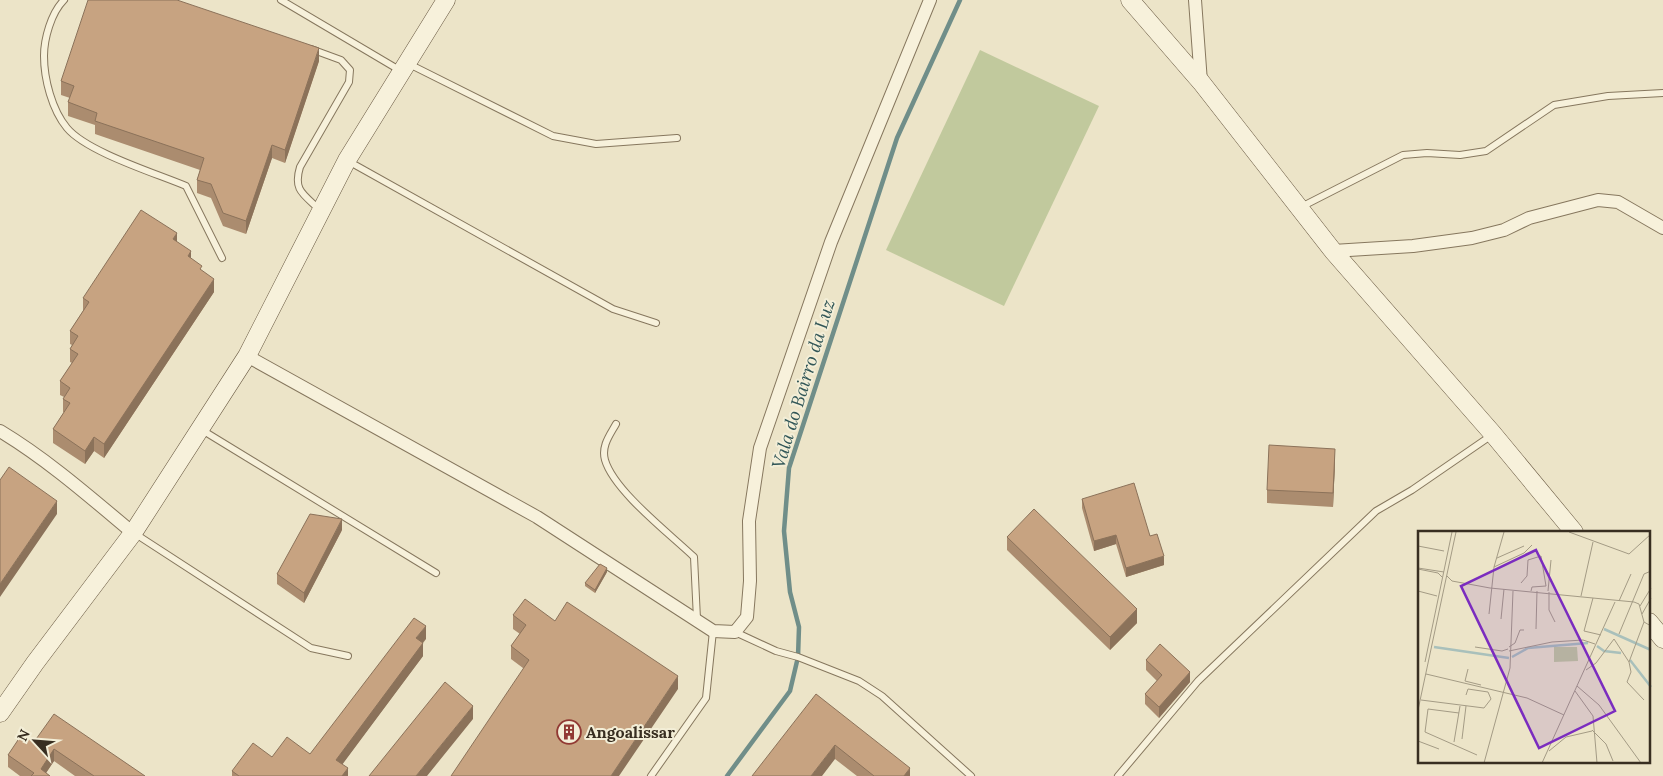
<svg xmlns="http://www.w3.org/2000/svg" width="1663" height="776" font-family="Lora,serif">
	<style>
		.grass { fill: #c1c99d }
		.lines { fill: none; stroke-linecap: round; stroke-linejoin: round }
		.stream { stroke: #708e89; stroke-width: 4.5 }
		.lane-casing { stroke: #86775e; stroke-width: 8 }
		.street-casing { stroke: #86775e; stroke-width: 14 }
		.secondary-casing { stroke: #685841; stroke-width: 19 }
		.lane { stroke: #f7f1db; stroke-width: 6 }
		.street { stroke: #f7f1db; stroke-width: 12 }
		.secondary { stroke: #f7f1db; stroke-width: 18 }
		.wall { fill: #ab8c6f }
		.shaded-wall { fill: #8b725a }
		.building { fill: #c7a381; stroke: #8b725a }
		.labels { text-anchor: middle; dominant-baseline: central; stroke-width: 4; stroke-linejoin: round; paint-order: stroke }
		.poi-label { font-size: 16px; font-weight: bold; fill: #382e21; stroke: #f3eed7; text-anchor: start }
		.water-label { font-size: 18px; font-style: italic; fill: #315657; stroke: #f3eed7 }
		.inset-river { fill: none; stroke: #a9c0bb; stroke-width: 2.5 }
		.inset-road { fill: none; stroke: #a49b85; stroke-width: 1 }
		.view { fill: #7b2cbf; fill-opacity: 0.15; stroke: #7b2cbf; stroke-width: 2.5 }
		.inset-edge { fill: none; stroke: #382e21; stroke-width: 2.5 }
	</style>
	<rect width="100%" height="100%" fill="#ece4c8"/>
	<path class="grass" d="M980,50L1099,106L1004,306L886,250Z"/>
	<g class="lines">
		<path class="stream" d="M727,776L790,691L798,657L799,627L790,592L784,531L789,468L897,138L960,0"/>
		<g class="lane-casing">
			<path id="lane" d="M64,0C51,13 44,39 44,56C44,79 52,110 67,128C87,152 155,173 186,186L222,258
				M281,0L401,71
				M311,49L341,60L350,70L349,82L300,167C293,190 303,194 319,209
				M407,63L553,136L596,144L677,138
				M348,161L613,309L656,323
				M1301,207L1403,155L1427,153L1460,155L1486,151L1554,105L1608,96L1663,93
				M616,424C610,435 601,446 605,460C614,491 670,534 694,557L697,619
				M202,430L436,573
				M134,533L311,648L348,656
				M735,632L776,651L798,657L859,681L882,696L971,776
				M651,776L706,698L713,631
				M1118,776L1198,681L1376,511L1412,490L1492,435"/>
		</g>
		<g class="street-casing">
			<path id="street" d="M1195,0L1201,82
				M1333,251L1413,246L1472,238L1504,230L1529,218L1598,200L1618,202L1663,228
				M247,356L537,517L713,631L735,632L747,617L750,581L749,521L760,448L831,242L930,0
				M0,431C48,460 90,497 133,533"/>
		</g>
		<g class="secondary-casing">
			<path id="secondary" d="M1130,0L1201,82L1333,251L1493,434L1574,532
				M1649,622L1663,639
				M0,713L35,663L133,533L247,356L347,160L446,0"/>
		</g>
		<use href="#lane" class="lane"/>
		<use href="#street" class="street"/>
		<use href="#secondary" class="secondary"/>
	</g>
	<path class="wall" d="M319,61L285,163L272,158L246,234L223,226L211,198L197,193V180L200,170L95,134V125L68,116V102L70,98L61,95V81Z
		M177,242L202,271L214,292L104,458L94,451L85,464L53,443V429L64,412H63V399L64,397L60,395V381L72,363L70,362V349L72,345L70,344V331L83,311V298Z
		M1335,462L1333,507L1267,503V490Z
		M1082,499L1150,536L1164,565L1126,577L1116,544L1094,551L1082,508Z
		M342,530L304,603L277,584V574Z
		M1007,537L1137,623L1110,650L1007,550Z
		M607,572L595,593L585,586V583Z
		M513,615L555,621L678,689L523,668L511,659V646L520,634L513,629Z
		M426,639L423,643V656L342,764L348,776H232V771L272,757L310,754Z
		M1146,660L1190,682L1159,718L1145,704V694L1157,681L1146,670Z
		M816,694L910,776H857L835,759Z
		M34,742L145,776H75L54,761L46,773L50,776H20L8,767V755Z"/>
	<path class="shaded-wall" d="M319,48V61L285,163V150Z
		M272,145V158L246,234V221Z
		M177,233V246L173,239Z
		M191,251V264L188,256Z
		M214,279V292L104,458V444Z
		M94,437V451L85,464V451Z
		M1335,449V462L1333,507V493Z
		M57,501V514L0,597V584Z
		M342,519V530L304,603V593Z
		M1116,535V544L1094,551V541Z
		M1164,556V565L1126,577V568Z
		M607,568V572L595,593V590Z
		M1137,609V623L1110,650V637Z
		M426,626V639L416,651V638Z
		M423,643V656L336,773V760Z
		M1190,672V682L1159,718V707Z
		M678,676V689L619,776H611Z
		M473,706V719L427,776H416Z
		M835,745V759L822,776H811Z
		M54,749V761L44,776L41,769Z
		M348,768V776H342Z
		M910,768V776H904Z"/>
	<path class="building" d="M88,0H177L319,48L285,150L272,145L246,221L223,213L211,184L197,180L204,158L95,121L97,113L68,102L74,86L61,81Z
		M141,210L177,233L173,239L191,251L188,256L202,266L200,269L214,279L104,444L94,437L85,451L53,429L70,403L63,399L70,388L60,381L78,354L70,349L78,336L70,331L89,302L83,298Z
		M1269,445L1335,449L1333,493L1267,490Z
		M9,467L57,501L0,584V480Z
		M1134,483L1150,536L1157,534L1164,556L1126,568L1116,535L1094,541L1082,499Z
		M1034,509L1137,609L1110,637L1007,537Z
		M310,514L342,519L304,593L277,574Z
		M600,564L607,568L595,590L585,583Z
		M525,599L555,621L567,602L678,676L611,776H451L529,660L511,646L526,625L513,615Z
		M414,618L426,626L416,638L423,643L336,760L348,768L342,776H239L232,771L253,743L272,757L287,737L310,754Z
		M1160,644L1190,672L1159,707L1145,694L1162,675L1146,660Z
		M445,682L473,706L416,776H369Z
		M816,694L910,768L904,776H874L835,745L811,776H752Z
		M54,714L145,776H94L54,749L41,769L50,776H31L34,773L8,755L22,734L34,742Z"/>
	<defs>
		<g id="building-ring" transform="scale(1.25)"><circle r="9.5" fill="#f3eed7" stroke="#913933" stroke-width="1.5"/><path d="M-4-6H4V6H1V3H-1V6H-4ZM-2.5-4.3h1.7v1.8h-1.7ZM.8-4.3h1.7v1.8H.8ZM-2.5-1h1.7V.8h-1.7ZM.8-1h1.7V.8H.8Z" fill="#913933"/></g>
	</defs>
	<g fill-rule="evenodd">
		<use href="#building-ring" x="569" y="732"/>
	</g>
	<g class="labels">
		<g class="poi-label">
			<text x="586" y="732">Angoalissar</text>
		</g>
		<g class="water-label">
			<text transform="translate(803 384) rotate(-73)">Vala do Bairro da Luz</text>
		</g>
	</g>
	<g transform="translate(1418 531)">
		<rect width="232" height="232" fill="#ece4c8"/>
		<path d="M136,116H159L160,130L136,131Z" fill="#c1c99d"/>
		<path class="inset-river" d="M186,98L233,119M179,115L186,120L203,122M16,116L91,127M94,126L110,117L170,112M212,129L233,156"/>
		<path class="inset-road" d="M151,1L211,23L233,3M0,15L26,20M79,27L106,15M76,36L106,22L114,14M0,37L26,41M0,38L20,42L24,46M29,45L34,50L72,57L216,71L221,73L226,91L233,95M103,52L109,45L110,29L123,25L128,55L114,56L113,60M0,60L19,65M130,60L133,29M131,61V79L137,91M163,65L175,11M175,67L166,100L183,104M201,70L213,43M222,75L233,57M71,83L76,36L86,1M224,83L233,67M83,88L86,58M118,98L119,60M201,103L226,43L233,40M57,116L84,120L90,118M91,116L97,112L102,99H106M91,120L134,111L165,109L177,113M7,131L34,1M211,131L226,91M50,138L47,150L63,154M168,139L178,132L196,108L211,131L213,141L209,151L226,169M8,143L109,167L146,184M159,155L181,174L223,232M157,160L175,185L179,232M3,169L66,177L73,168L70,161L50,158L48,164M0,179L38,1M41,182L10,178L7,201L59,224M174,199L188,213L195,230M44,208L48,175M0,210L21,218M36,211L42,175M131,220L148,206L174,200M66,232L92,137L95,60M124,232L197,71"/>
		<path class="view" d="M118,19L197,180L121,217L43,55Z"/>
		<rect width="232" height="232" class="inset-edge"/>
	</g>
	<g transform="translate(35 741) rotate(296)" stroke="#f3eed7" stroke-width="4" paint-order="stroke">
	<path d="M0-4L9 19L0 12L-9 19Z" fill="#382e21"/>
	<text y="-8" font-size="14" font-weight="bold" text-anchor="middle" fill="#382e21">N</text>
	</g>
</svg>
